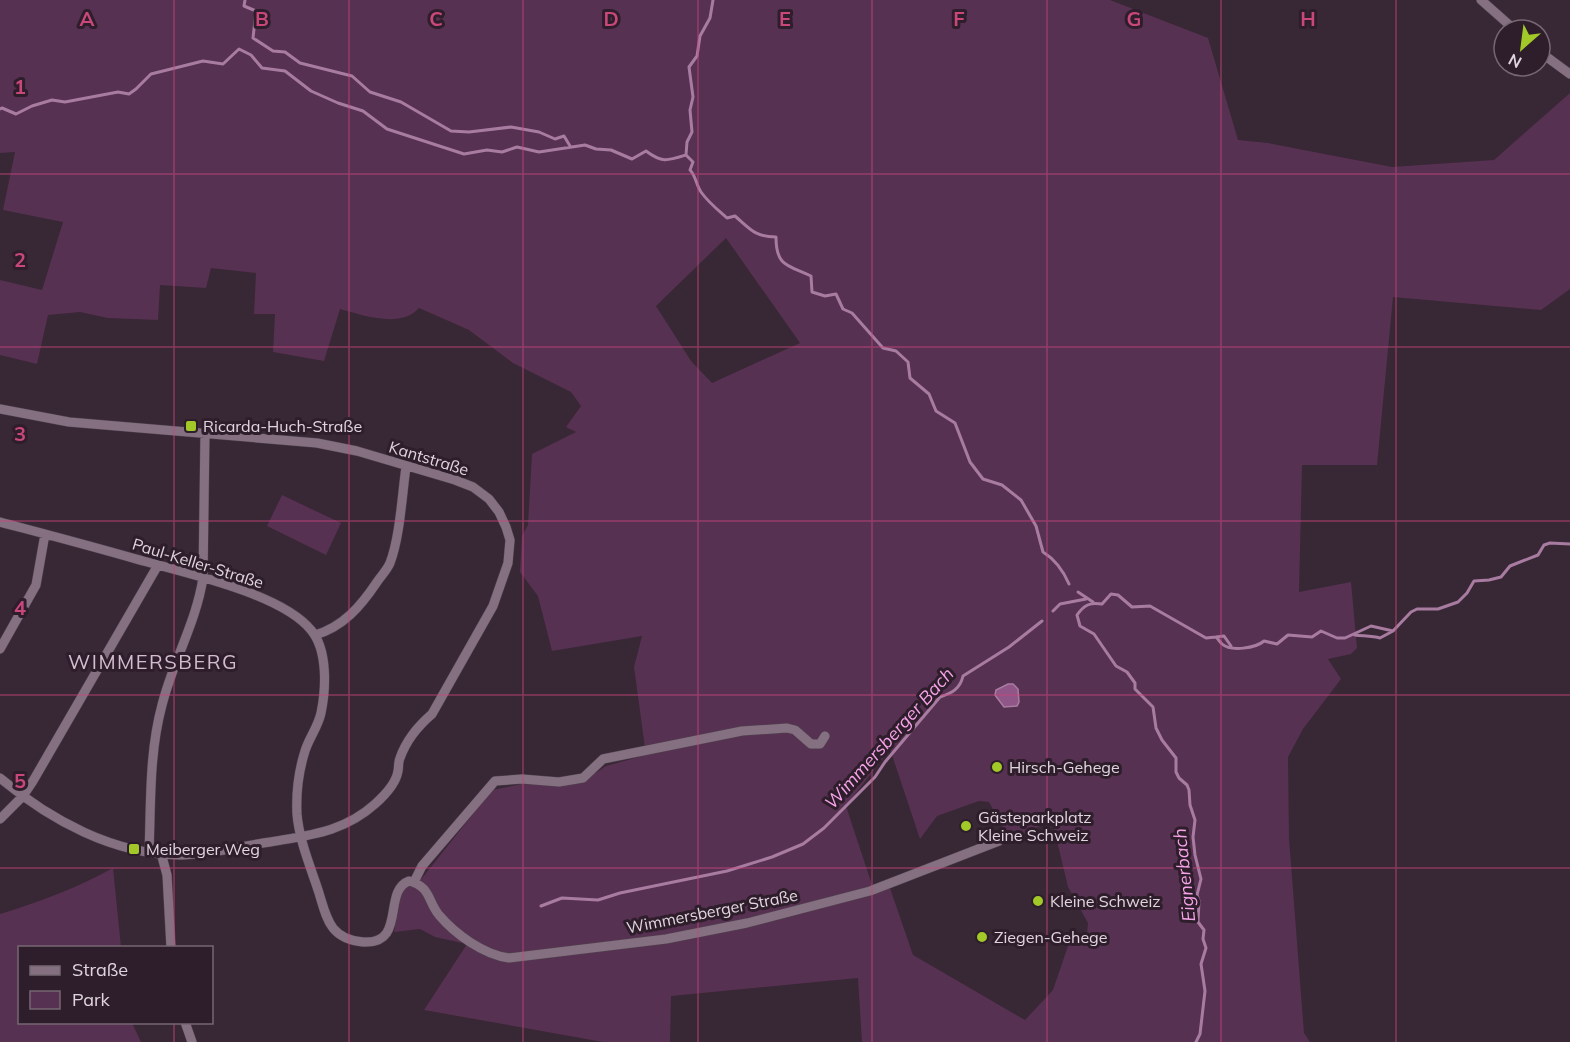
<svg xmlns="http://www.w3.org/2000/svg" width="1570" height="1042" font-family="Mulish,sans-serif">
	<style>
		.green { fill: #573151; fill-rule: evenodd }
		.water { fill: #905687; stroke: #a87ca1; stroke-width: 1.5 }
		.lines { fill: none; stroke-linecap: round; stroke-linejoin: round }
		.stream { stroke: #a87ca1; stroke-width: 3 }
		.minor-casing { stroke: #51434f; stroke-width: 10 }
		.minor { stroke: #847080; stroke-width: 9 }
		.grid { fill: none; stroke: #ca477c; stroke-width: 1.5; stroke-opacity: 0.55 }
		.poi-dot { fill: #a2c928; stroke: #2e1e2b; stroke-width: 2 }
		.labels { text-anchor: middle; dominant-baseline: central; stroke-width: 6; stroke-linejoin: round; paint-order: stroke }
		.poi-label { font-size: 16px; fill: #e0d5de; stroke: #2e1e2b; text-anchor: start }
		.street-label { font-size: 16px; fill: #e0d5de; stroke: #2e1e2b }
		.water-label { font-size: 18px; font-style: italic; fill: #f7a3e9; stroke: #2e1e2b }
		.quarter-label { font-size: 20px; letter-spacing: 1.5px; fill: #d3bcce; stroke: #2e1e2b }
		.grid-label { font-size: 20px; text-anchor: middle; font-weight: bold; fill: #ca477c; stroke: #2e1e2b; stroke-width: 6; stroke-linejoin: round; paint-order: stroke }
	</style>
	<rect width="100%" height="100%" fill="#382735"/>
	<path class="green" d="M0,0H1110L1208,38L1238,140L1268,143L1392,167L1494,160L1570,93V289L1541,310L1393,297L1377,465H1302L1299,592L1351,582L1357,648L1351,654L1328,659L1341,679L1303,729L1288,757L1289,838L1304,1033L1310,1042H862L858,978L671,996L670,1042H603L424,1010L467,944L435,937L420,929L394,932L402,890L409,886L415,887L492,790L522,784L557,785L584,781L606,766L646,755L634,667L642,636L552,651L538,596L520,572L522,536L528,525L532,454L576,432L566,427L581,406L571,392L513,363L469,330L419,308C401,329 362,315 340,309L324,361L273,352L275,314H254L256,273L211,268L206,288L160,285L158,320L108,318L80,312L48,315L37,364L0,355V280L42,290L63,222L3,210L15,152L0,153ZM726,238L800,343L712,383L691,361L656,306ZM890,749L920,839L937,816L979,801L989,802L1010,841L1052,820L1068,887L1088,923L1086,944L1069,943L1053,990L1025,1020L913,955L890,888L872,885L846,806Z
		M282,495L341,523L326,555L267,526Z
		M113,868L121,947L20,948V1022L132,1023L141,1042H0V914C39,902 77,888 113,868Z"/>
	<path class="water" d="M1008,684H1013L1018,689L1019,702L1017,706L1004,707L995,695L996,690Z"/>
	<g class="lines">
		<path class="stream" d="M245,0L244,6L256,11L253,38L273,51L285,52L300,63L352,76L370,92L401,102L451,131L469,132L511,127L539,132L555,139L564,136L570,146
			M0,109L2,108L16,114L32,106L52,100L65,102L118,92L129,94L136,89L151,74L203,61L223,64L239,49L251,55L262,68L285,71L311,91L338,103L363,111L387,129L464,154L487,150L502,152L517,147L539,152L585,145L596,149L611,150L632,159L646,151C662,163 667,161 686,155
			M686,155L693,162L690,170C696,176 696,185 701,192C708,202 718,210 727,218L735,216C750,229 755,237 776,237C776,267 788,265 811,276L812,292L825,296L836,294L843,309L852,313L883,348L896,351L908,362L910,378L929,394L936,411L955,423L970,462L983,479L1002,485L1021,500L1036,526L1043,552C1056,560 1063,570 1069,584
			M686,155L687,142L692,132L690,110L693,97L689,67L697,56L700,36L710,18L713,0
			M1078,592L1093,602
			M1053,611L1060,604L1086,599
			M1355,635C1362,636 1373,636 1380,638L1393,631
			M1216,637L1224,636L1231,646
			M541,906L562,898L598,900L620,893L727,871L772,857L803,844L824,828L875,777L885,762L940,697C952,693 960,689 963,676L1009,647L1042,621
			M1196,1042L1200,1034L1205,991L1201,964L1206,948L1203,939L1204,930L1198,922L1199,901L1197,895L1201,879L1195,855L1193,837L1195,820L1190,805L1189,790L1187,785L1179,778L1176,772V758L1162,740L1156,728L1153,707L1135,689V683L1127,672L1116,666L1094,634L1080,626L1077,615C1084,605 1090,602 1102,604L1111,594L1118,595L1132,607L1150,606L1206,638L1216,637C1218,639 1220,642 1222,644C1231,652 1256,648 1264,641L1277,644L1288,635L1312,637L1321,631L1337,638H1345L1371,626L1393,631L1411,612L1417,609H1438L1458,602L1467,593L1474,581L1489,580L1501,577L1510,566L1538,555L1544,545L1550,543L1570,544"/>
		<g class="minor-casing">
			<path id="minor" d="M1481,0L1515,30
				M1540,52L1570,74
				M0,409L69,422L317,443L357,451L455,480L473,487L489,499L499,512L506,527L510,540L508,563L493,606L432,714C418,726 406,741 400,758C398,762 399,767 398,771C396,784 384,796 375,804C344,832 310,835 270,842C241,846 211,854 181,855C114,855 50,820 0,778
				M0,522C45,534 91,546 136,559C182,572 281,593 311,630C328,650 326,689 321,713C318,727 309,738 305,751C299,770 296,794 297,814C299,840 311,868 319,893C327,919 330,939 363,942C407,945 382,891 409,881C431,887 427,900 439,915C455,934 484,955 509,958L666,939L747,923L870,891L999,841
				M315,635C343,627 361,606 377,582C381,576 387,570 390,563C400,537 402,495 406,467
				M0,649L36,585L45,534
				M0,819L23,796L33,781L158,565
				M149,852C151,803 149,753 162,705C173,661 196,623 203,578L205,433
				M161,853L167,875L171,948
				M414,882L422,866L495,781L522,779L559,782L583,778L603,759L742,731L787,728L795,730L811,744H820L825,736
				M185,1022L192,1042"/>
		</g>
		<use href="#minor" class="minor"/>
	</g>
	<path class="grid" d="M174,0V948M349,0V1042M523,0V1042M698,0V1042M872,0V1042M1047,0V1042M1221,0V1042M1396,0V1042M0,174H1570M0,347H1570M0,521H1570M0,695H1570M0,868H1570M174,1022V1042"/>
	<g class="poi-dot">
		<rect x="185" y="420" width="12" height="12" rx="3"/>
		<circle cx="997" cy="767" r="6"/>
		<circle cx="966" cy="826" r="6"/>
		<rect x="128" y="843" width="12" height="12" rx="3"/>
		<circle cx="1038" cy="901" r="6"/>
		<circle cx="982" cy="937" r="6"/>
	</g>
	<g class="labels">
		<g class="poi-label">
			<text x="203" y="426">Ricarda-Huch-Straße</text>
			<text x="1009" y="767">Hirsch-Gehege</text>
			<text x="978" y="817">Gästeparkplatz<tspan x="978" dy="18">Kleine Schweiz</tspan></text>
			<text x="146" y="849">Meiberger Weg</text>
			<text x="1050" y="901">Kleine Schweiz</text>
			<text x="994" y="937">Ziegen-Gehege</text>
		</g>
		<g class="street-label">
			<text transform="translate(429 458) rotate(17)">Kantstraße</text>
			<text transform="translate(198 563) rotate(17)">Paul-Keller-Straße</text>
			<text transform="translate(712 911) rotate(-11)">Wimmersberger Straße</text>
		</g>
		<g class="water-label">
			<text transform="translate(889 738) rotate(-48)">Wimmersberger Bach</text>
			<text transform="translate(1184 875) rotate(-96)">Eignerbach</text>
		</g>
		<g class="quarter-label">
			<text x="153" y="661">WIMMERSBERG</text>
		</g>
	</g>
	<g class="grid-label">
		<text x="87" y="26">A</text>
		<text x="262" y="26">B</text>
		<text x="436" y="26">C</text>
		<text x="611" y="26">D</text>
		<text x="785" y="26">E</text>
		<text x="959" y="26">F</text>
		<text x="1134" y="26">G</text>
		<text x="1308" y="26">H</text>
		<text x="20" y="94">1</text>
		<text x="20" y="267">2</text>
		<text x="20" y="441">3</text>
		<text x="20" y="615">4</text>
		<text x="20" y="788">5</text>
	</g>
	<rect x="18" y="946" width="195" height="78" fill="#2e1e2b" stroke="#756773" stroke-width="1.5"/>
	<rect x="30" y="966" width="30" height="9" fill="#847080" stroke="#756773" stroke-width="1.5"/>
	<text x="72" y="976" font-size="18" fill="#e0d5de">Straße</text>
	<rect x="30" y="991" width="30" height="18" fill="#573151" stroke="#756773" stroke-width="1.5"/>
	<text x="72" y="1006" font-size="18" fill="#e0d5de">Park</text>
	<g transform="translate(1522 48) rotate(208)"><circle r="28" fill="#2e1e2b" stroke="#756773" stroke-width="1.5"/>
	<path d="M0-4.5L10 22L0 15L-10 22Z" fill="#a2c928"/>
	<text y="-9" font-size="16" font-weight="bold" text-anchor="middle" fill="#e0d5de">N</text>
	</g>
</svg>
